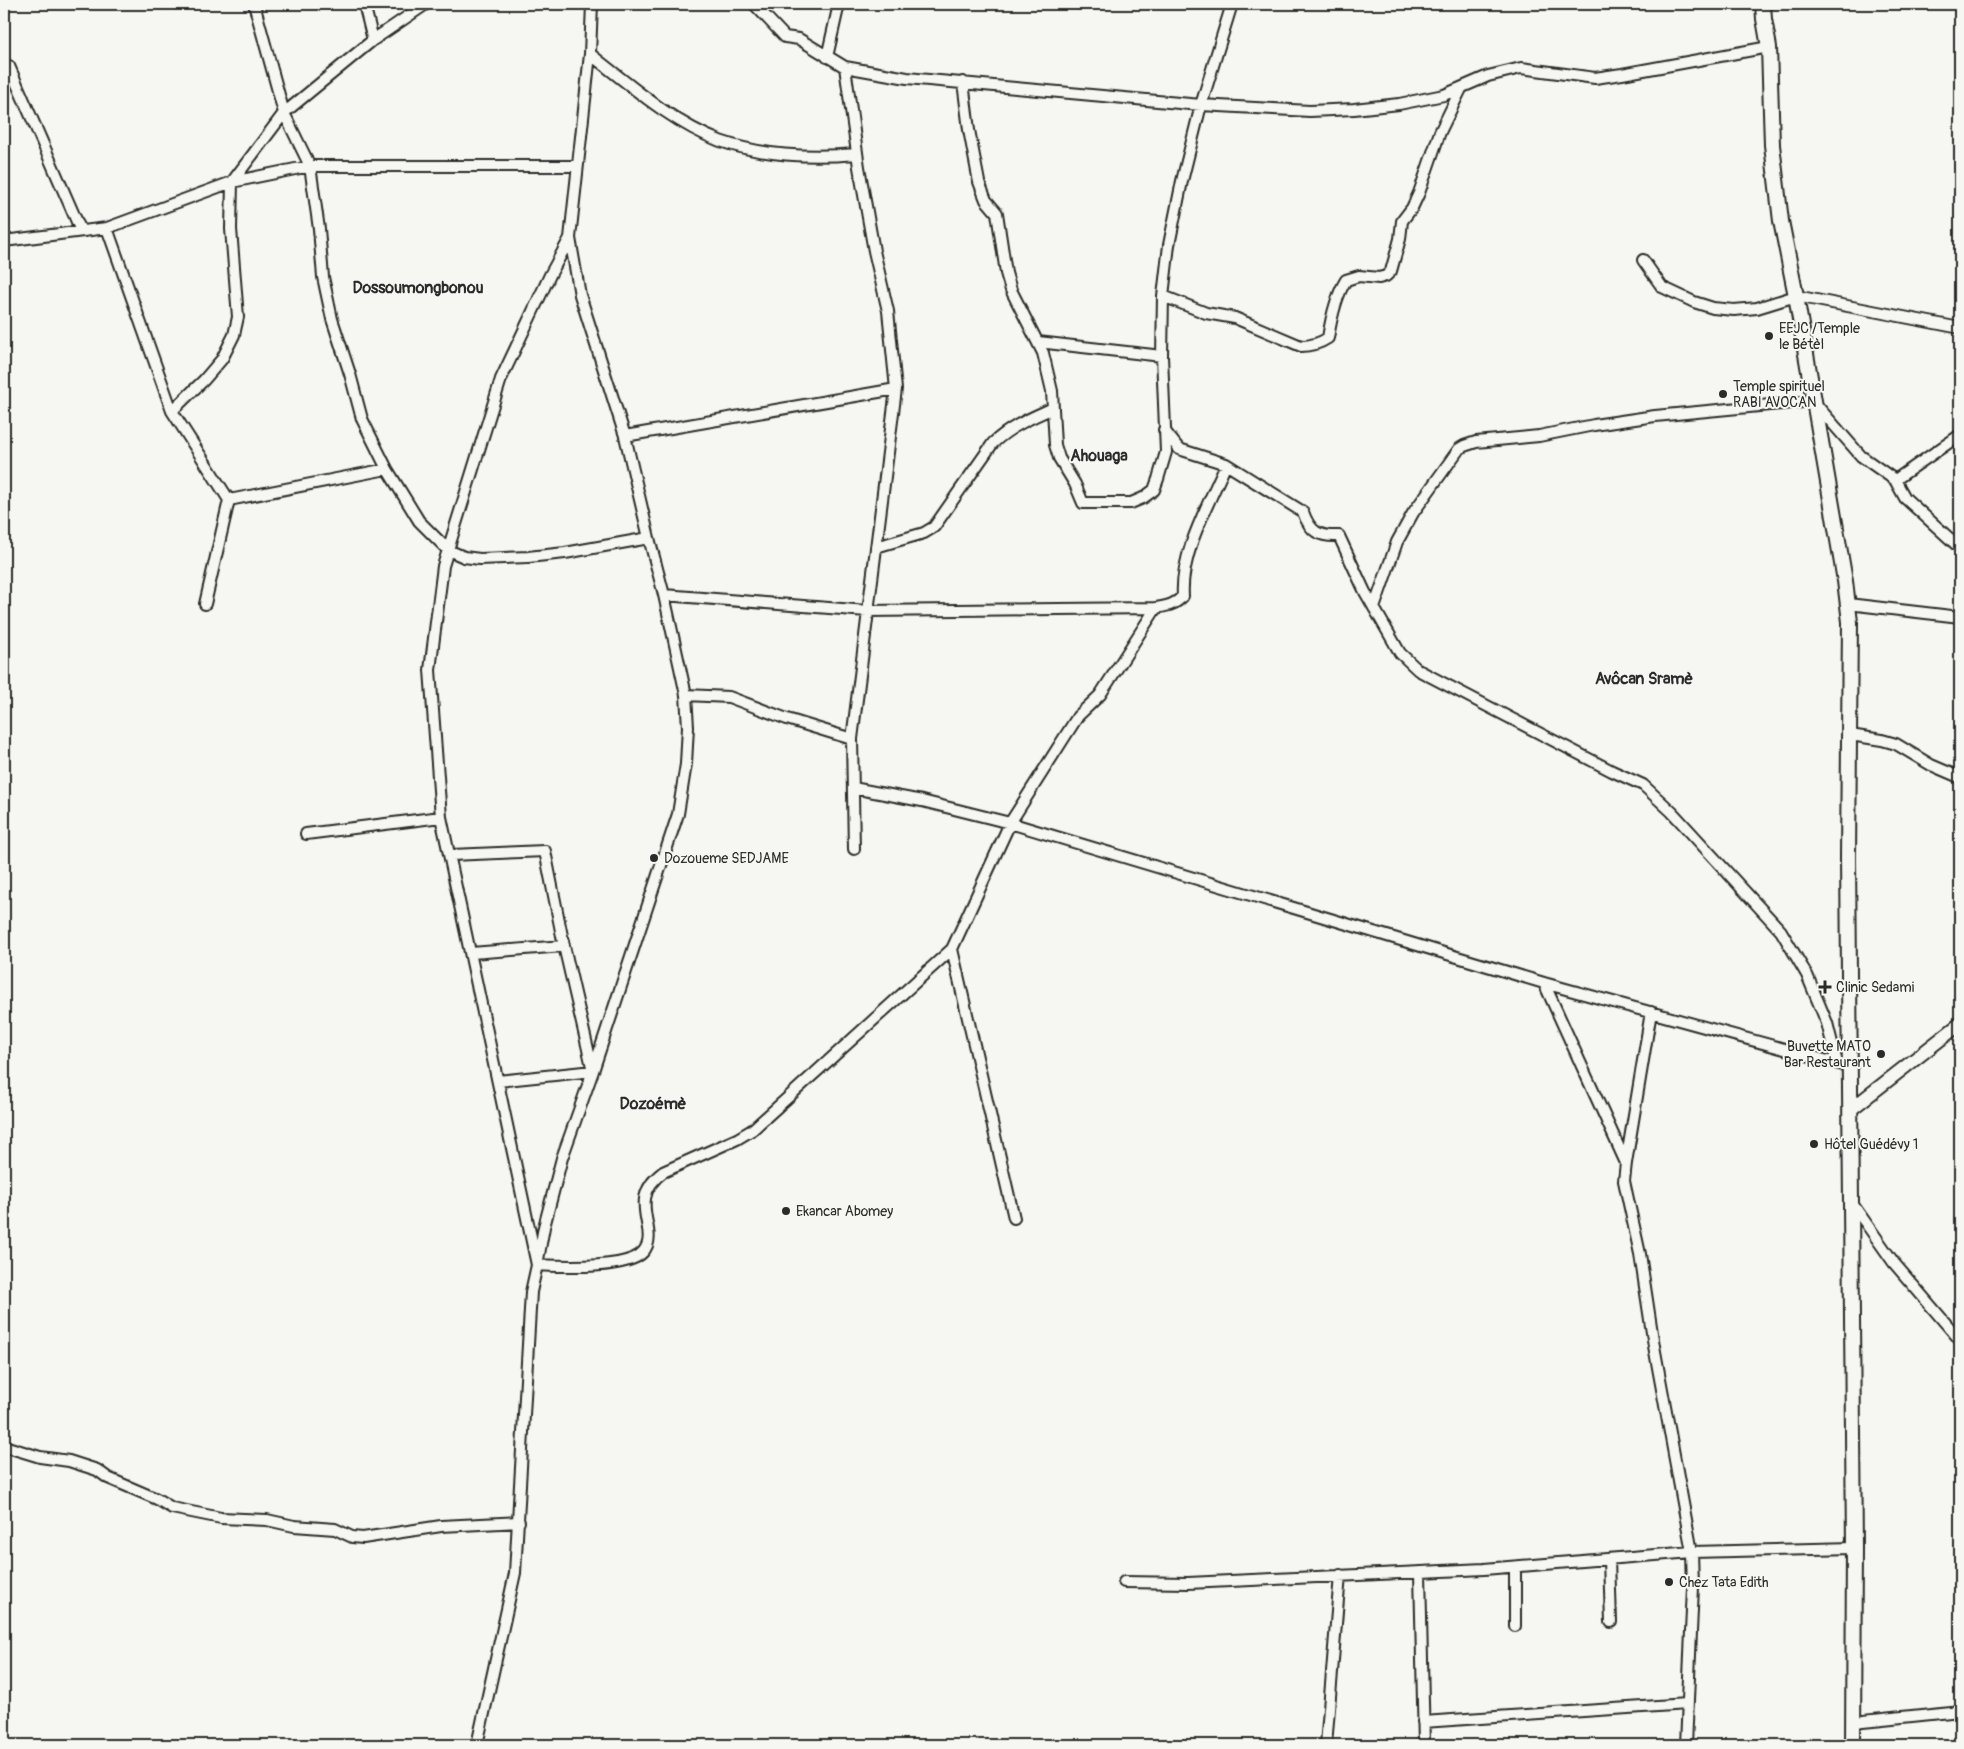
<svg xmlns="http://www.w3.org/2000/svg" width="1964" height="1749" font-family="Pangolin,sans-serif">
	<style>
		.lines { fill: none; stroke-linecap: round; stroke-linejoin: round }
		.minor-casing { stroke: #2b2b2b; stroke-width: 14 }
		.tertiary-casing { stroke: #2b2b2b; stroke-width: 16 }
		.secondary-casing { stroke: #2b2b2b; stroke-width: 18 }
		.minor { stroke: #f6f6f2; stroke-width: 10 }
		.tertiary { stroke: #f6f6f2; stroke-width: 12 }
		.secondary { stroke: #f6f6f2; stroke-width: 14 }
		.poi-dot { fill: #2b2b2b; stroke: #f6f6f2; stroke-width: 2 }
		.labels { text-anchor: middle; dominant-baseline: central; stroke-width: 4; stroke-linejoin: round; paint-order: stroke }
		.poi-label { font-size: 14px; fill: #2b2b2b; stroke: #f6f6f2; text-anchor: start }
		.quarter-label { font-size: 16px; font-weight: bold; fill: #2b2b2b; stroke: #f6f6f2 }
	</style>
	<rect width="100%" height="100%" fill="#f6f6f2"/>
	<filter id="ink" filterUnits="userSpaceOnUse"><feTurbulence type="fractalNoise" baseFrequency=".02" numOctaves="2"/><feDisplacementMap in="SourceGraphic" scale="10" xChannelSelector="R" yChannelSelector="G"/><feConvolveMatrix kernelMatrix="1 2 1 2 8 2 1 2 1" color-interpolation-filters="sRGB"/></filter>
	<g filter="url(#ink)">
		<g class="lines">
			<g class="minor-casing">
				<path id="minor" d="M254,4L284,113L310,166L319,229L323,277L332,319L350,374L362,419L387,469L419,521L448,550L464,557L480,559L528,557L565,553L649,538
					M364,4L373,40
					M754,4L785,37L799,39L845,67L907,78L1201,105L1310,111L1354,109L1399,104L1444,95L1488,76L1521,68L1595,78L1622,74L1769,47
					M590,54C630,85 671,122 720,141C763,156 812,158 857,154
					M827,57L839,4
					M9,66L81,231
					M845,67L859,167L874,251L888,311L896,389L852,739L854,849
					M963,82L969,130L979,182L986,200L997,213L1006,273L1011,290L1043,353L1052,391L1055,445L1059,458L1075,484L1083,503H1131L1143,498L1154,490L1158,479L1166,452L1162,356L1163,296L1169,245L1182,181L1201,105L1232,4
					M107,228L172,411L229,500L205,604
					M570,238L580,295L625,436L649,538L664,595L686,695L688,727L686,764L678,814L593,1071L562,1158L544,1227L537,1265C560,1266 627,1270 643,1252C662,1231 624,1201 663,1172L737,1139L752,1130L952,949L1010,823L1078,716L1100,695L1156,608
					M4,241L107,228L232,182L310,166H577
					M1643,260L1662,287L1694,302L1713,308L1734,310L1757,308L1796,296L1960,328
					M1163,296L1206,313L1235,318L1301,346C1312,346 1319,344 1328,338C1331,319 1336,296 1346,280L1359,276L1379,278L1386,276L1391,271L1400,239L1402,221L1412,208L1419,193L1440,132L1461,89
					M1038,342L1162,356
					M172,411L204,380L222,359L234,335L238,317L231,229L232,182L284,113L373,40L426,4
					M1164,430L1179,449L1226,464L1303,512C1310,532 1319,537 1339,536L1365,592L1400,653L1418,670L1612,771L1643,785L1672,812L1781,931L1807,975L1827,1023L1837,1063
					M625,436L896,389
					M1895,480L1960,435
					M229,500L387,469
					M876,547L924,533L934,527L993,443C1011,426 1031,418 1053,408
					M664,595L867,611L1156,608C1167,606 1175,605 1183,596C1180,553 1209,504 1226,464
					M1848,604L1960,617
					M1374,608L1397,542L1413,513L1459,449L1464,446L1476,442L1539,436L1594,425L1655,416L1813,401L1861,456L1895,480L1905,498L1960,548
					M686,695L729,697L787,719L852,739
					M1850,735L1882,740L1896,744L1931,765L1959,777
					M853,788L922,801L1010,823L1544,983L1850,1067
					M306,834L441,817
					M451,855L545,851L564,946L593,1071L498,1081
					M952,949L1014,1218
					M471,953L564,946
					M1544,983L1626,1163
					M1651,1012L1626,1163L1624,1181L1640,1254L1654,1346L1692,1552L1693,1587L1686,1745
					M1851,1202L1894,1263L1960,1340
					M4,1446L40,1457L69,1461L97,1470L108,1478L157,1499L172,1508L221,1518L267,1520L294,1526L335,1529L352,1537L363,1538L441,1526L519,1522
					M1609,1559L1611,1622
					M1420,1573L1424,1745
					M1124,1582L1188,1583L1484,1569L1692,1552L1854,1548
					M1515,1626V1567
					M1423,1722L1687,1704
					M1854,1722L1960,1711
					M477,1745L515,1573L531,1292L537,1265L441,817L430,670L443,566L501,379L550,275L570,238L590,54L592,4
					M1326,1745L1340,1575"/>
			</g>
			<g class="tertiary-casing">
				<path id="tertiary" d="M1850,1110L1960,1024"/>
			</g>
			<g class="secondary-casing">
				<path id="secondary" d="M1763,4L1764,19L1769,47L1772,145L1781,221L1796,296L1845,581L1850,622L1848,858L1854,1548L1853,1745"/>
			</g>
			<use href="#minor" class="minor"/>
			<use href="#tertiary" class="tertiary"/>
			<use href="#secondary" class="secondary"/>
		</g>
	</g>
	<g class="poi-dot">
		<circle cx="1769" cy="336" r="5"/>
		<circle cx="1723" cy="394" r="5"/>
		<circle cx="654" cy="858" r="5"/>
		<path d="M1822.5 979.5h5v5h5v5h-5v5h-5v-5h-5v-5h5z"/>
		<circle cx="1881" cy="1054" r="5"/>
		<circle cx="1814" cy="1144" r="5"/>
		<circle cx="786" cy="1211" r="5"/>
		<circle cx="1669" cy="1582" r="5"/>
	</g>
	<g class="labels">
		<g class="poi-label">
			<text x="1779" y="328">EEJC /Temple<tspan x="1779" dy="16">le Bétèl</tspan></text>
			<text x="1733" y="386">Temple spirituel<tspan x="1733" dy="16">RABI AVOCAN</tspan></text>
			<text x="664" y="858">Dozoueme SEDJAME</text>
			<text x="1836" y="987">Clinic Sedami</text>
			<text x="1871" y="1046" text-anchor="end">Buvette MATO<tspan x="1871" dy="16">Bar Restaurant</tspan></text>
			<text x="1824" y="1144">Hôtel Guédévy 1</text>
			<text x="796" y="1211">Ekancar Abomey</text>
			<text x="1679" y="1582">Chez Tata Edith</text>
		</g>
		<g class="quarter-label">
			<text x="418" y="288">Dossoumongbonou</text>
			<text x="1099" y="456">Ahouaga</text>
			<text x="1644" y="679">Avôcan Sramè</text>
			<text x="653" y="1104">Dozoémè</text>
		</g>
	</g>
	<rect width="1964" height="1749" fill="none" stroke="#f6f6f2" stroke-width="20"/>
	<rect x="10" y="10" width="1944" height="1729" fill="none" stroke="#2b2b2b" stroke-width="2" filter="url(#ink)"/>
</svg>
